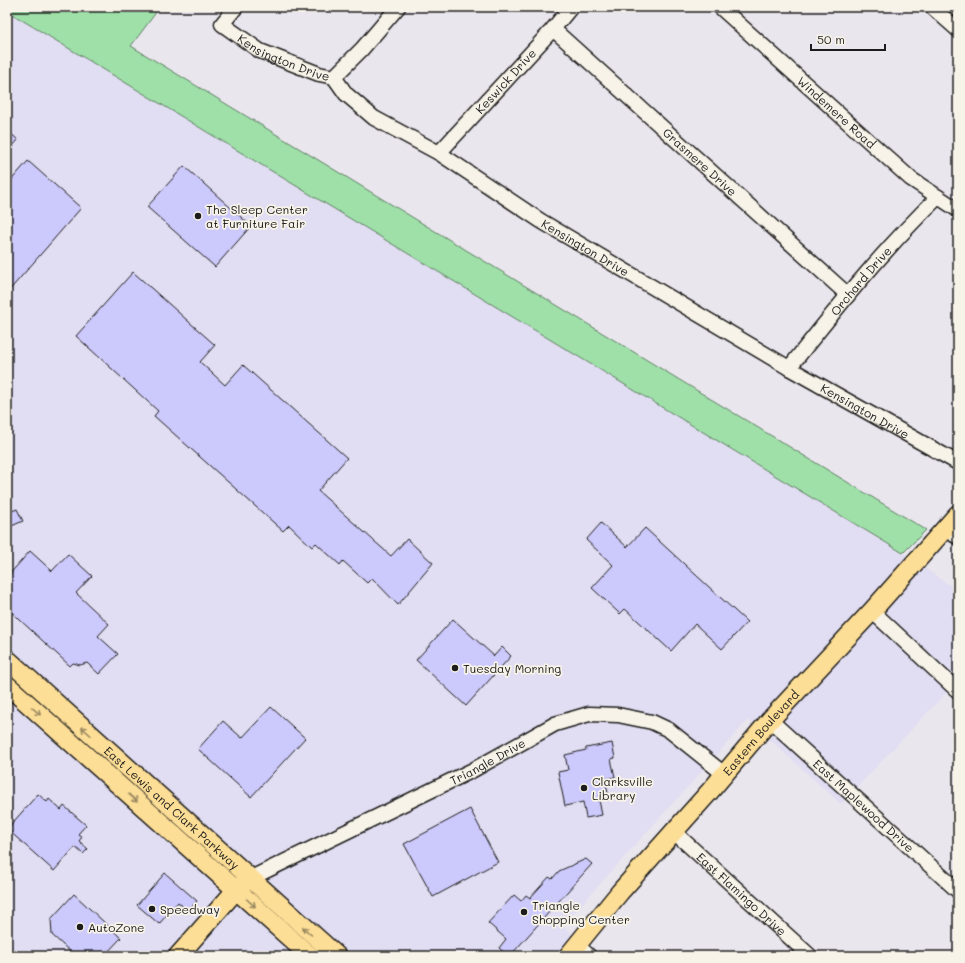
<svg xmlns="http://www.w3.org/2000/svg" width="965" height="963" font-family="Mali,sans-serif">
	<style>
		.built { fill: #e1ddf2 }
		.green { fill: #9fe0a9; stroke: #5e7e62 }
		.building { fill: #ccc9fc; stroke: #1c1c1c }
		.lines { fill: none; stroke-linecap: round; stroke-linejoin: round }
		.minor-casing { stroke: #1c1c1c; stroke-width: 17 }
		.major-casing { stroke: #1c1c1c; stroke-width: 21 }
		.minor { stroke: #f7f3e8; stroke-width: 14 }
		.major { stroke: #fdde96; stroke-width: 18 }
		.oneway { stroke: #98875f }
		.poi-dot { fill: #1c1c1c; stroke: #f7f3e8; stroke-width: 1.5 }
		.labels { text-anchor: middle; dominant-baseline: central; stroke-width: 3.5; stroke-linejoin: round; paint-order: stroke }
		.street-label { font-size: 12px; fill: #1c1c1c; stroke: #f7f3e8 }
		.poi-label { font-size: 12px; fill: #1c1c1c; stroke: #f7f3e8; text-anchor: start }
	</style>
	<rect width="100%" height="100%" fill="#eae6ee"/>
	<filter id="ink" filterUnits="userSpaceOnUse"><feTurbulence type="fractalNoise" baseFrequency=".025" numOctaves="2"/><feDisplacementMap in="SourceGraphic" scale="8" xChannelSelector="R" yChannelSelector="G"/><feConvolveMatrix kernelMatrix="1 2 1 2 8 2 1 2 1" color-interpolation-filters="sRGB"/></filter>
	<g filter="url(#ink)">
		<path class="built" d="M7,11L903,553L958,591V680L841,804L748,720L562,926L601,956H7Z"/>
		<path class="green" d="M7,7H160L131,46L926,530L903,553L7,11Z"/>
		<path class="building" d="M7,130L18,140L7,153Z
			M28,161L81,208L7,293V185Z
			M184,166L251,226L215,267L147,207Z
			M133,272L215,345L200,362L225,385L243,365L347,458L318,491L391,556L407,539L433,563L398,605L372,578L367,583L343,561L340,565L316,543L312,547L289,525L283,531L154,416L158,411L76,336Z
			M17,509L23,521L7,528V513Z
			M601,523L627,547L645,528L747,622L722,649L695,624L671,651L625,609L620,614L592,588L613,565L586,540Z
			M30,551L52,571L68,554L92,576L76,593L109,624L98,636L118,654L99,674L87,663L80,665L73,663L70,666L7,608V577Z
			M453,619L494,656L502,647L511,656L466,706L416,660Z
			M271,707L305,738L251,797L198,749L223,721L242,738Z
			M612,743L615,758L611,759L615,777L605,779L609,798L599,800L602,815L586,818L583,802L565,806L558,772L568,770L565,755L586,750V748Z
			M38,794L47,802L49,799L61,810L64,806L86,825L78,834L82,837L79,841L88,849L83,854L75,847L54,871L7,829Z
			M470,809L498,862L433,897L404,844Z
			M586,859L592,864L510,956H508L499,948L506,939L488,923L514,895L521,901L526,895L530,898L549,877L552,879L559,871Z
			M165,873L197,901L188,911L178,902L159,924L137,905Z
			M74,894L121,938L104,956H75L52,935L51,919Z"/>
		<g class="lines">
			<g class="minor-casing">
				<g id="minor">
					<path id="s1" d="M236,7L222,24L260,51L319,74L334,77L346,94L374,118L439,153L541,221L789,368L958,463"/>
					<path id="s2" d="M720,7L911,179L958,210"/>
					<path d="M932,7L958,30"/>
					<path id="s3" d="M553,29L848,295"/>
					<path d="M334,77L362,49L398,7"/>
					<path id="s4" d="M439,153L553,29L571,7"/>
					<path id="s5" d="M789,368C836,309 883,250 938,197"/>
					<path d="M944,529L958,537"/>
					<path d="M872,611L958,691"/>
					<path id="s6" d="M770,720L958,891"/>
					<path id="s7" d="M673,831L810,956"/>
					<path id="s8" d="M249,879L473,770L555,724L589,714L618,715L652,722L669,730L724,774"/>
					<path d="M577,945L589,956"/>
				</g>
			</g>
			<g class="major-casing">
				<g id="major">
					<path id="s9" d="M7,659L337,956"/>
					<path d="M7,685L310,956"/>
					<path d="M178,956L236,890L244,883"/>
					<path id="s10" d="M568,956L620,892L711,790L770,720L872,611L958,514"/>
				</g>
			</g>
			<use href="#minor" class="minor"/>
			<use href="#major" class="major"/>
		</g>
		<defs><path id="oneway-shaft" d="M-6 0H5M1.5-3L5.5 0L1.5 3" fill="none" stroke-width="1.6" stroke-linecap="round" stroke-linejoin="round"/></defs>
		<g class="oneway">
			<use href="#oneway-shaft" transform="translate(36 711) rotate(42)"/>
			<use href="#oneway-shaft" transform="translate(86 731) rotate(-138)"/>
			<use href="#oneway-shaft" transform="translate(133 798) rotate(42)"/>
			<use href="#oneway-shaft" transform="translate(251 903) rotate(42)"/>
			<use href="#oneway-shaft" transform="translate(307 931) rotate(-138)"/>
		</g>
	</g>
	<g class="poi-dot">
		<circle cx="198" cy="216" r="4"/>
		<circle cx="455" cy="668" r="4"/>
		<circle cx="584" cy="788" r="4"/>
		<circle cx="152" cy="909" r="4"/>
		<circle cx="524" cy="912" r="4"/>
		<circle cx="80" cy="927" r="4"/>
	</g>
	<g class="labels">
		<g class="street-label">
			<text stroke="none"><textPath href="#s1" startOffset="93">Kensington Drive</textPath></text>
			<text stroke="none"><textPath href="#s4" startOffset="98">Keswick Drive</textPath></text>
			<text stroke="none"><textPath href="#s2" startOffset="157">Windemere Road</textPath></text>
			<text stroke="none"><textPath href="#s3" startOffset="198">Grasmere Drive</textPath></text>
			<text stroke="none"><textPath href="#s1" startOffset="453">Kensington Drive</textPath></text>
			<text stroke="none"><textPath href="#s5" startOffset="113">Orchard Drive</textPath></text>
			<text stroke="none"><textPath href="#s1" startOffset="777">Kensington Drive</textPath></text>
			<text stroke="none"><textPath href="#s10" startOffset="295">Eastern Boulevard</textPath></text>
			<text stroke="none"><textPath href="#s8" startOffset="266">Triangle Drive</textPath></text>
			<text stroke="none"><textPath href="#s6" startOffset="127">East Maplewood Drive</textPath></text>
			<text stroke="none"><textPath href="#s9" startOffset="222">East Lewis and Clark Parkway</textPath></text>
			<text stroke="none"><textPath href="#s7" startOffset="93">East Flamingo Drive</textPath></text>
		</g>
		<g class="poi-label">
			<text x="206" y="209">The Sleep Center<tspan x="206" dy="14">at Furniture Fair</tspan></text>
			<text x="463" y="668">Tuesday Morning</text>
			<text x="592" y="781">Clarksville<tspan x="592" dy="14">Library</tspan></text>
			<text x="532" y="905">Triangle<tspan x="532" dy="14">Shopping Center</tspan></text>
			<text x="160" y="909">Speedway</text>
			<text x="88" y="927">AutoZone</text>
		</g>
	</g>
	<rect width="965" height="963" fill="none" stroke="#f7f3e8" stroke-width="24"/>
	<rect x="12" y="12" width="941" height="939" fill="none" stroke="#1c1c1c" stroke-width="1.5" filter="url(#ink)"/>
	<path d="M811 44v6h74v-6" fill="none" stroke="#1c1c1c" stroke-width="2"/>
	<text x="817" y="44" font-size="12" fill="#1c1c1c" stroke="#f7f3e8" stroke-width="3" paint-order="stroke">50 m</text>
</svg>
